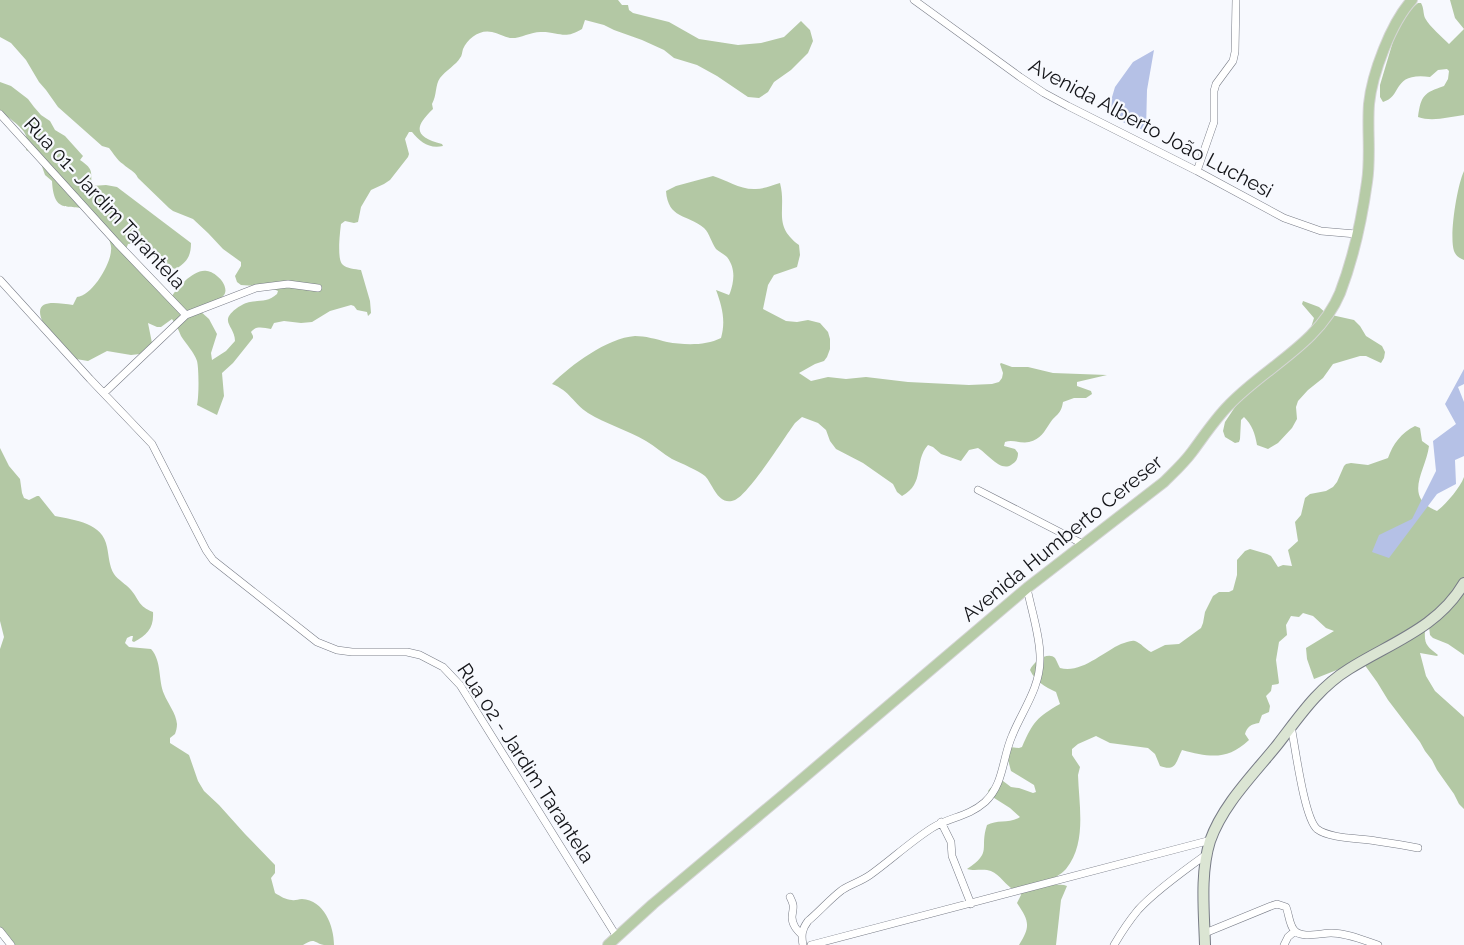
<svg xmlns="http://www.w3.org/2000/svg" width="1464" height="945" font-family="Raleway,sans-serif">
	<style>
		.forest { fill: #b3c8a4 }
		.water { fill: #b5c1e6 }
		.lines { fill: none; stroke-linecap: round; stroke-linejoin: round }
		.street-casing { stroke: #777b86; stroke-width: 8 }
		.secondary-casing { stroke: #777b86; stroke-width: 12 }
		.primary-casing { stroke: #d5d5d5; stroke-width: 12 }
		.street { stroke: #fff; stroke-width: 7 }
		.secondary { stroke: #dbe5d3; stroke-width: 10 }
		.primary { stroke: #b6cba6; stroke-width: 10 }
		.labels { text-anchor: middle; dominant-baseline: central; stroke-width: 4.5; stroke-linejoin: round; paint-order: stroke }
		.street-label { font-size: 20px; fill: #131418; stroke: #f7f9fe }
	</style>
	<rect width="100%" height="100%" fill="#f7f9fe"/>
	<path class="forest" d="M0,0H618L622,5H628L629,10L633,13L669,22L699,39L738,45L761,43L784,37L801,21L810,30L813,41L808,53L791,70L774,82L768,92L759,98L748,97L717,76L697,65L674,58L664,50L642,40L614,30L604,25L585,20L582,29C564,40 560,32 542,32C532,31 520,39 510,38C504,37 498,33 492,32C480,29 468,38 463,49C462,52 462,56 460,58C457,64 445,71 440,78C435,85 437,95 432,104L433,109C413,128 415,137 442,144L443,146C429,149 420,142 412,132H409L405,139L409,154L408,157L390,180L384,184L371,190L361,207L358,222L354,223L345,221L341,224C340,232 337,258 342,264C347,269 355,269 361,270L370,301L371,313L368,316L367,312L357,310L354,306L351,305L330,311L312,322L301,323L284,321L274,323L271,329C264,328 256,325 251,332L253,336V338L233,363L222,373L224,396L217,415L197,405C199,397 199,369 197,361C194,352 186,344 181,336C178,329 176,324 172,319L161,327H157L148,323L152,343L148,348L140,354L131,355L107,351L88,361L76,359L44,325C30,297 56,303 73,305L77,297C92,296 111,264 111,250C112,246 109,240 108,236C97,228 100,220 91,213C73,199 54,220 52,181L45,175L39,158L36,155L26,150C32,132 16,124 3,113L0,112V82L11,86L28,99L34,107L41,115L50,121L55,130L65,136L83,156L80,160C95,170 90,172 92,186L106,185L117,187L191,243C191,256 187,262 176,269L168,267L156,260L151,251L146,247L137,243L128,244L126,249L171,298C176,288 195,268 207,271C216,272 230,286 224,295C219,302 206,306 199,310L209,319L217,334L211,353L212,360L226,351L235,341C235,331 227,325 228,319C229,312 243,303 250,302C261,300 268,302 277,294L278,291C267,285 253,286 241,285L237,282L235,276L241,266V262L223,249L208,233L193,219L173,211L169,208L138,178C134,170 129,170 123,164C117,160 114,154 109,148L102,146L58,107L46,90L39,82L26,60L11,43L0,37Z
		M1450,0H1464V115C1449,117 1432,122 1418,117C1421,95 1424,93 1444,86L1448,79L1449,71L1447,69L1438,70L1430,77C1391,72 1403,97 1383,102L1380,97V85L1397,28L1407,12L1418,3H1421C1424,8 1423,13 1425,18C1430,27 1442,37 1449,44L1464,29L1455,18Z
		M1464,171V260C1459,258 1456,256 1454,251C1449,236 1457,186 1464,171Z
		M713,176C727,180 740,190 756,189C764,189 773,185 780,183C787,210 772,225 799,245L800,255L797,267L774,275L768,285L763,309L786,321L797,322L808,320L820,323L828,332L830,339V349L827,357L824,361L815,364L799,373L811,381L828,377L846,379L866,377L908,382L969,385L992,384L999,382L1002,378L1003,373L1000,364L1001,363L1012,367H1028L1053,373L1107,375L1077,382V386L1091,391L1092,394L1086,398H1074L1063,402C1061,415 1056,414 1050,423C1044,432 1041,439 1029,442C1021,444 1013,439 1005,442L1004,446L1015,449L1018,453C1018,459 1016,462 1011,465C1000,472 987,453 978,448L969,450L961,461L941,454L933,447L928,445C913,462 926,483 902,496L897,492L893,484L863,463L836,449L830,441L826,430L818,423L802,417L795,423C784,438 749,494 735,500C718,507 713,484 705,476C699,471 681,463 672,459C663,454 655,446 646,441C627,430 606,424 588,413C573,403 570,391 552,384C571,365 607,338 635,336C645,336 656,339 667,342C684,345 705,346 721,338C726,321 722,306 716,290L729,295L730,293C734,281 736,269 727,257C724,254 719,252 716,249C711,242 710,234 704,228C687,214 668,219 666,191L676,186Z
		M1303,301L1319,307L1327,314L1354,320L1360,326L1366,336L1382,346L1385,352L1384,358L1381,363L1366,356H1360L1333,364L1323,378L1308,390L1298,401L1296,407L1297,419L1292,428L1278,443L1268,449L1257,445C1255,433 1252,425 1244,417L1241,420L1240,439L1239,442L1235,443L1225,437L1223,431L1225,422L1239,401L1308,337L1314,318L1302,304Z
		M1415,426L1420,428L1422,441L1429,446C1426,471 1402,497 1437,511C1446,504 1460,488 1464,477V655L1448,644L1433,638L1430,635L1429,627L1425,630C1424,645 1427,646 1438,655L1437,656L1420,653L1426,676L1435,691L1464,717V809L1459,804L1454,794L1437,770L1432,760L1425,751L1420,742L1388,700L1377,682L1364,664H1352L1314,679L1307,659L1306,648L1334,631L1326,628L1313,616L1303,613L1299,617L1291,616L1286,625L1287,635L1279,642L1276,660L1279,683L1278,684L1272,685L1271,691L1266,696L1270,706L1269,712L1262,715L1259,723C1251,724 1247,727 1245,734L1249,740C1227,761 1209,757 1182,750C1176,762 1176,772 1160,766L1155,754L1148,748L1110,743L1096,736L1078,744L1072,749V755L1080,767L1078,775C1079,806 1087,843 1066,869C1061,875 1053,877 1048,884L1064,885L1067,886L1061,900L1056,945H1019C1031,926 1029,921 1017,903L1021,895L1020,893C1017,891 1014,890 1011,888C1003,882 998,872 987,870C980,869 974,871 967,869C993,852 979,849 987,825C997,819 1009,824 1020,817L1010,808L991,796L988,791C992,785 997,783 1003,781L1011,787L1019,788L1033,793L1036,792L1034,785L1011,771L1007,756L1010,747L1019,748L1022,747C1033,722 1037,717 1060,704L1056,692C1045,687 1035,681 1030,670C1033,662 1048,651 1055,658C1057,661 1058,665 1060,668C1081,674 1103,652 1121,644C1126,643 1130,640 1135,641C1141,643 1145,649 1151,652L1165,645L1179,644L1201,628L1203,623L1205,612L1213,596L1219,592H1229L1233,590L1237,575V560L1245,551L1250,549L1267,554L1271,556L1278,567L1283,565L1292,566L1288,550L1298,541L1295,522L1301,515L1305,498L1310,494L1326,491L1333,487L1337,482L1344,466L1346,464L1351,463L1368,465L1388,458C1393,444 1401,433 1415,426Z
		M0,448L9,466L20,479L22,493L24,498L29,500L37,496H39L55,516C75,520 103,523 107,547C109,556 109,566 114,574C118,580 126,584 131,590C140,601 138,606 153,612C154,628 147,635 134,642L132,641L133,636H131L127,638L125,643L129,647L151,649C162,661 158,680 164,694C168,704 176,713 177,724C177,728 176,731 175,734L170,738V743L189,755L198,781L204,791L219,805L245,834L275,865V873L271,878L275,893C280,896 286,900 292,900C295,901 298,899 302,899C324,900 334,926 334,945C331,945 327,945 324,945C314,943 315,937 303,945H14L0,934V649L4,637L0,621Z"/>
	<path class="water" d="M1154,50L1147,90L1146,131C1132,125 1119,122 1107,114L1115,87L1133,62Z
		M1464,369V384L1458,387L1464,402V456L1455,460L1456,484L1437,494L1389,558L1372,552L1379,535L1412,519L1436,471L1433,441L1456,424L1445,404Z"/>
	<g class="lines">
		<g class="street-casing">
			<path id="street" d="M914,0L1020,77L1044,93L1068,106L1197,171L1284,218L1321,231L1356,234
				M0,114L117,243L186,315
				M1197,171L1214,122V91L1216,84L1233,61L1235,52L1236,0
				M0,280L90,379L152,444L206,550L213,560L317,642L337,650L352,652H407L420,655L443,667L460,685L617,937
				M104,393L186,315L256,288L288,284L318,288
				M978,490L1083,544
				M1291,726C1295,745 1304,818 1317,829C1330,839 1361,838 1376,841C1390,843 1404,845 1418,848
				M941,822L951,842L952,856L971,904
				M790,897C795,907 793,907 792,917C792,925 797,930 802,935
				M0,931L11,945
				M1205,933L1271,906L1277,904L1286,907C1289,914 1289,924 1294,930C1301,939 1321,933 1331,933C1347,933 1363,940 1378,945
				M803,945C801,935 802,929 808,921C820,911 830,899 842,890C851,884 862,881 870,875C891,860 910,842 932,828C949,817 968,817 985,802C1004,784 1002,759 1012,736C1022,711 1040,688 1040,660C1041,639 1031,609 1027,588
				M811,945L1211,840
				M1114,945C1121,933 1129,921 1138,910C1155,891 1186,869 1207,854
				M1284,945L1288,937L1295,931"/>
		</g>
		<g class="secondary-casing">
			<path id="secondary" d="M1205,945C1204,911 1200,873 1210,841C1223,804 1254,774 1278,744C1299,717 1318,688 1349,669C1390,643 1438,628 1464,583"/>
		</g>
		<g class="primary-casing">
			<path id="primary" d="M608,945L653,904L788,791L1027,588L1164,482C1174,472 1184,463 1192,452C1204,436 1215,419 1229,405C1265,367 1319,344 1340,293C1353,259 1362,218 1367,182C1371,156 1367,130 1369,104C1372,74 1391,23 1412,0"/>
		</g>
		<use href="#street" class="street"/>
		<use href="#secondary" class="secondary"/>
		<use href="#primary" class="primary"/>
	</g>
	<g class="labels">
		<g class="street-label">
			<text transform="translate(1151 128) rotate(28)">Avenida Alberto João Luchesi</text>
			<text transform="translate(105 203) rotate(47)">Rua 01- Jardim Tarantela</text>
			<text transform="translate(1062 538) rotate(-39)">Avenida Humberto Cereser</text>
			<text transform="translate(526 763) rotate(57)">Rua 02 - Jardim Tarantela</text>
		</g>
	</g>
</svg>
